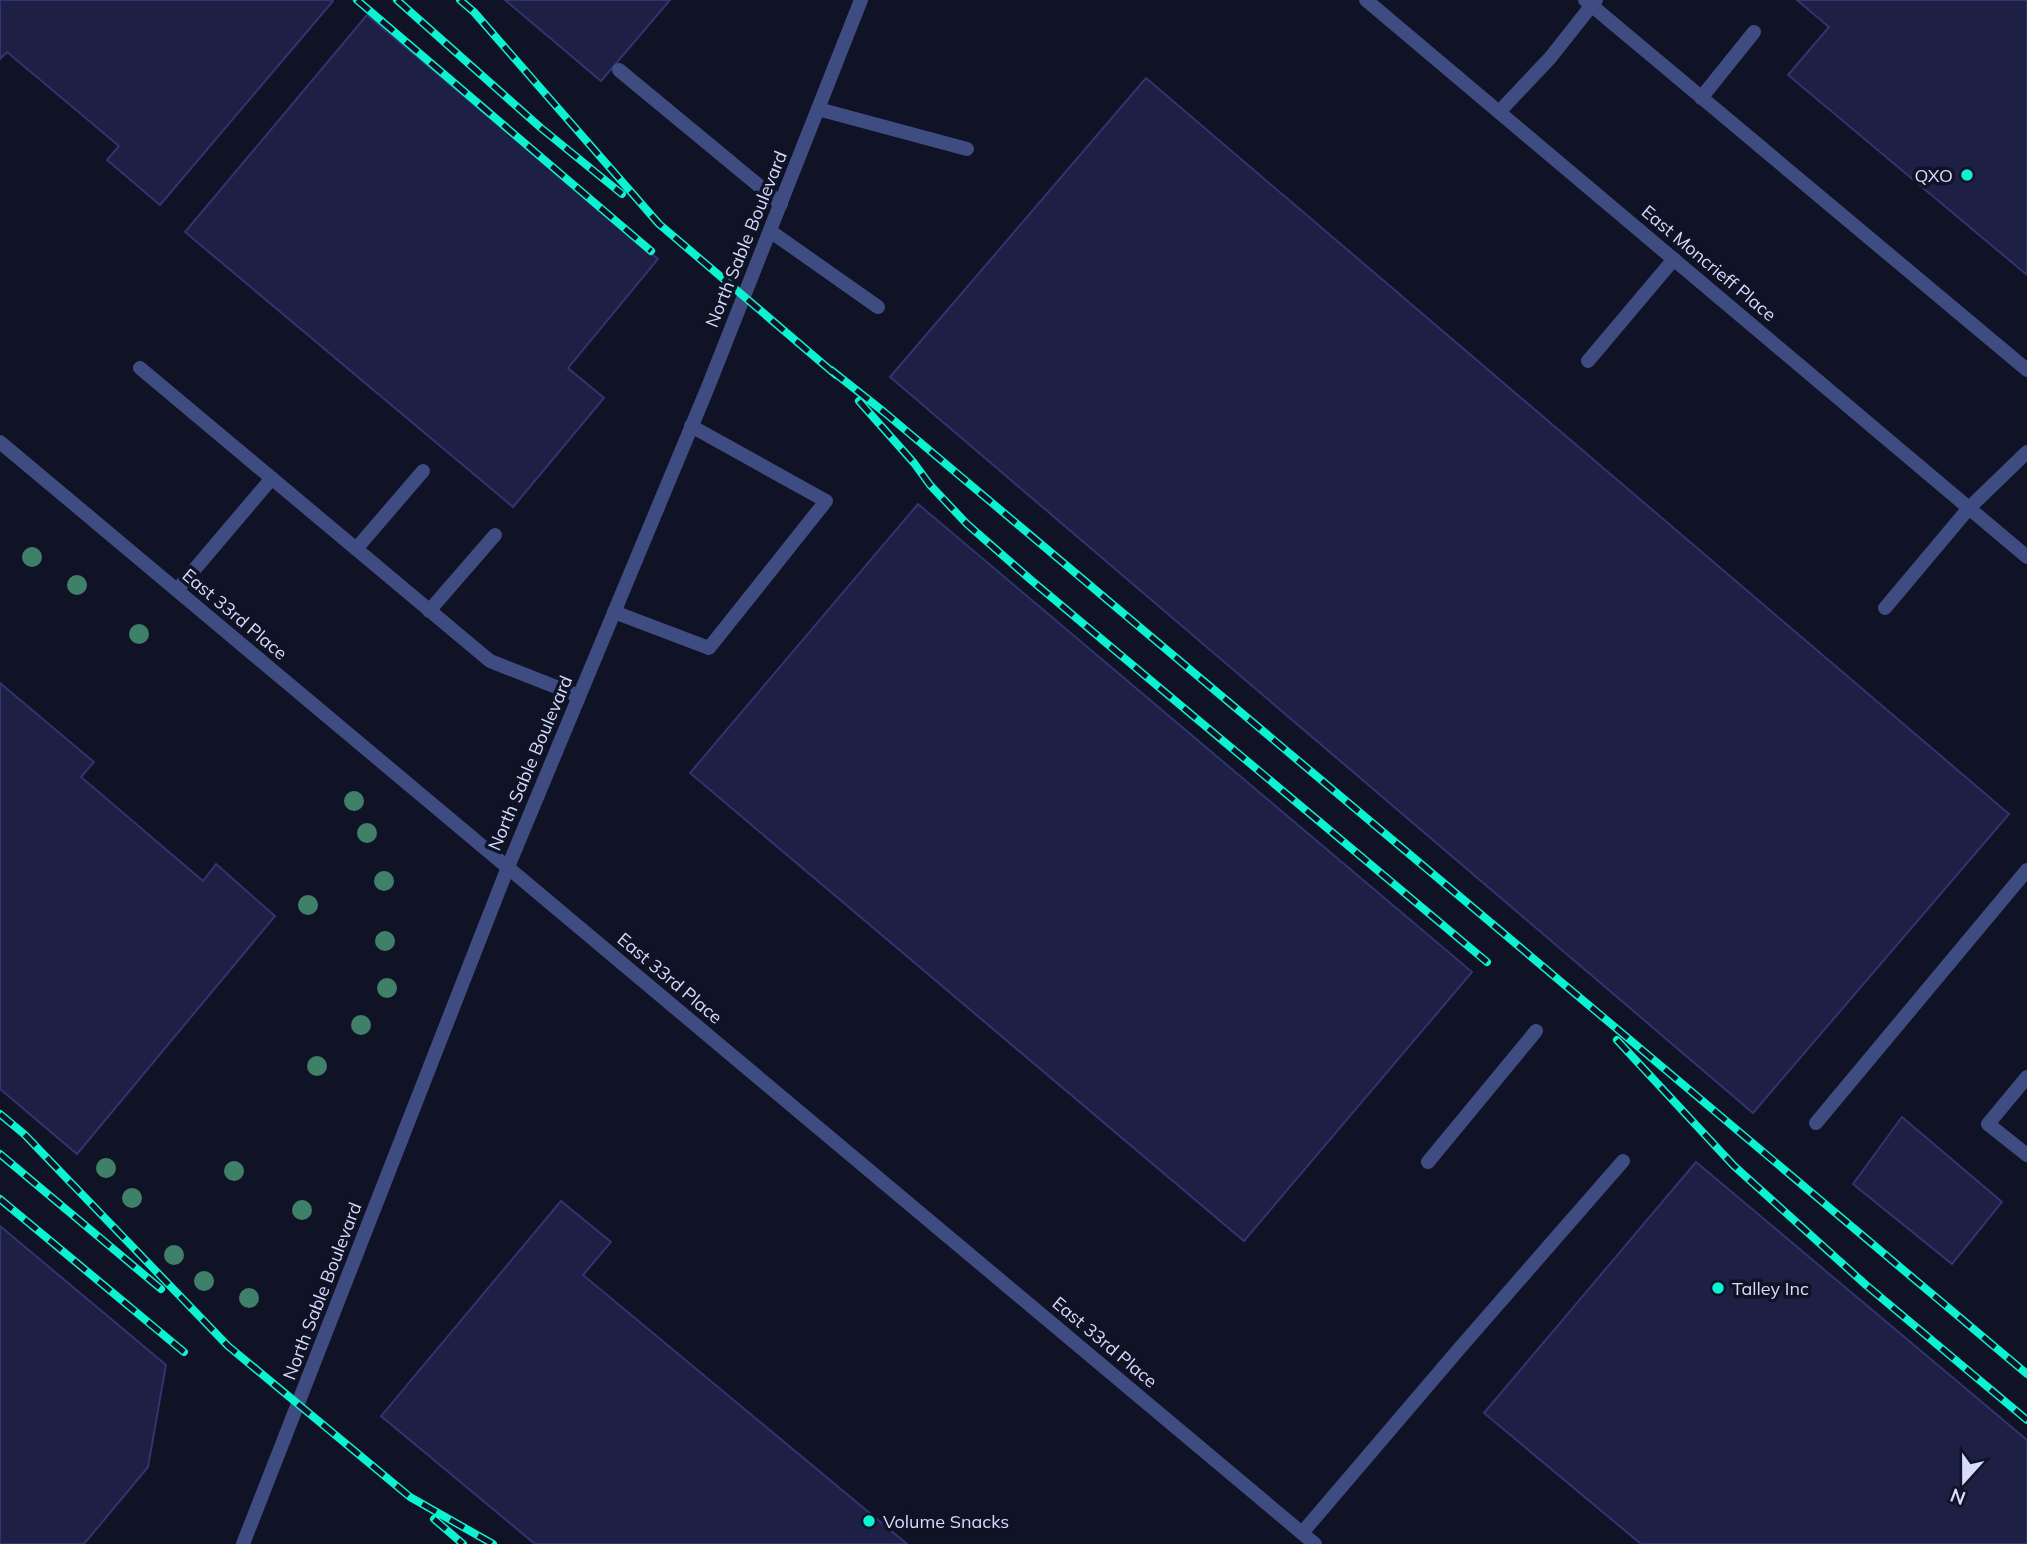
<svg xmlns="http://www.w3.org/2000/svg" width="2027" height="1544" font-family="Mulish,sans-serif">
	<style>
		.building { fill: #1d1f45; stroke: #303470; stroke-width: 2 }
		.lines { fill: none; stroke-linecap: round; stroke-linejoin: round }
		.service { stroke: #3e4c82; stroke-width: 14 }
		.minor { stroke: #3e4c82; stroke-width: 14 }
		.rail-casing { stroke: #0cf3d1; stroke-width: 8 }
		.rail { stroke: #101225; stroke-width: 5; stroke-dasharray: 16; stroke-linecap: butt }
		.tree { fill: #3f8069 }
		.poi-dot { fill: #0cf3d1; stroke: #101225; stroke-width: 2.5 }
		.labels { text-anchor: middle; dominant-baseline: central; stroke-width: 7; stroke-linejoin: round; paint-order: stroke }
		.poi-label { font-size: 18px; fill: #d6dcfd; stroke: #101225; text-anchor: start }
		.street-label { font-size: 18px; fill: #d6dcfd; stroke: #101225 }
	</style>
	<rect width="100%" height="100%" fill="#101225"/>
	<path class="building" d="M0,0H332L333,1L160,205L107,160L119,146L7,52L0,59Z
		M505,0H670L601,81Z
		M1797,0H2027V275L1788,75L1829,27Z
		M367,15L658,259L568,368L604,398L513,507L185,232Z
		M1146,78L2009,814L1753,1113L890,377Z
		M918,504L1472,972L1244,1241L690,773Z
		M0,683L94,762L81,777L203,881L216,864L275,916L77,1154L0,1089Z
		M1902,1117L2002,1202L1952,1264L1853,1184Z
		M1696,1162L2027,1440V1544H1641L1484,1413Z
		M561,1201L611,1242L583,1275L907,1544H535L381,1416Z
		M0,1226L166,1365L148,1467L84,1544H0Z"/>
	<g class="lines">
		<path class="service" d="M1585,0L2027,370
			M619,70L781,204
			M1701,98L1754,32
			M818,109L967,149
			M1499,112L1550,58L1596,0
			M770,231L878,307
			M1588,361L1674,259
			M140,368L490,661L579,696
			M356,549L423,471
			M177,590L272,478
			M1885,608L1969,508L2027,452
			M429,611L495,535
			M614,612L709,648L826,501L691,426
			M2027,1077L1988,1124L2027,1155
			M1816,1123L2027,870
			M1428,1162L1536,1031
			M1302,1533L1459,1349L1623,1161"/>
		<path class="minor" d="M1366,0L2027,557
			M0,442L1315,1544
			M243,1544L508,867L708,387L861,0"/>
		<g class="rail-casing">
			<path id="rail" d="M357,0L651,251
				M397,0L541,128L622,194
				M460,0L474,12L659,224L836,375
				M831,370L884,412L2027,1374
				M859,401L914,463L930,485L967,524L1031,580L1487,962
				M1617,1040L1734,1166L1866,1285L2027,1420
				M0,1114L24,1134L228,1346L410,1497L493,1544
				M0,1154L161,1289
				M0,1199L184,1352
				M434,1519L463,1544"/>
		</g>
		<use href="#rail" class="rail"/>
	</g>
	<g class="tree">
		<circle cx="32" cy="557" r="10"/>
		<circle cx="77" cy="585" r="10"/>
		<circle cx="139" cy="634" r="10"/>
		<circle cx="354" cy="801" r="10"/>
		<circle cx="367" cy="833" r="10"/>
		<circle cx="384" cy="881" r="10"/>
		<circle cx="308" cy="905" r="10"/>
		<circle cx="385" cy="941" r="10"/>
		<circle cx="387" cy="988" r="10"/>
		<circle cx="361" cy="1025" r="10"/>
		<circle cx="317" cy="1066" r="10"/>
		<circle cx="106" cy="1168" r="10"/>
		<circle cx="234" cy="1171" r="10"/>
		<circle cx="132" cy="1198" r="10"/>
		<circle cx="302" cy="1210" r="10"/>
		<circle cx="174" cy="1255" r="10"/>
		<circle cx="204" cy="1281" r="10"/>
		<circle cx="249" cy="1298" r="10"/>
	</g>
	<g class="poi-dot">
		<circle cx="1967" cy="175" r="7"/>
		<circle cx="1718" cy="1288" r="7"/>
		<circle cx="869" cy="1521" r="7"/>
	</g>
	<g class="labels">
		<g class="poi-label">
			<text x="1953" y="175" text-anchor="end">QXO</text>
			<text x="1732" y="1288">Talley Inc</text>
			<text x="883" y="1521">Volume Snacks</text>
		</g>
		<g class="street-label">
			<text transform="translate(746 239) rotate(-68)">North Sable Boulevard</text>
			<text transform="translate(1709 263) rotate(40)">East Moncrieff Place</text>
			<text transform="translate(235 614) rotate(40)">East 33rd Place</text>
			<text transform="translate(530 763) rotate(-67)">North Sable Boulevard</text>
			<text transform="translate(670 978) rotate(40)">East 33rd Place</text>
			<text transform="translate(322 1291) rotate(-69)">North Sable Boulevard</text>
			<text transform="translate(1105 1342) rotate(40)">East 33rd Place</text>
		</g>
	</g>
	<g transform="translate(1964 1481) rotate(201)" stroke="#101225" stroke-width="5" paint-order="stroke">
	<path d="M0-5L12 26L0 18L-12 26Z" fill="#d6dcfd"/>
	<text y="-10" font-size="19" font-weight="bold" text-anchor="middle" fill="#d6dcfd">N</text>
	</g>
</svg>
